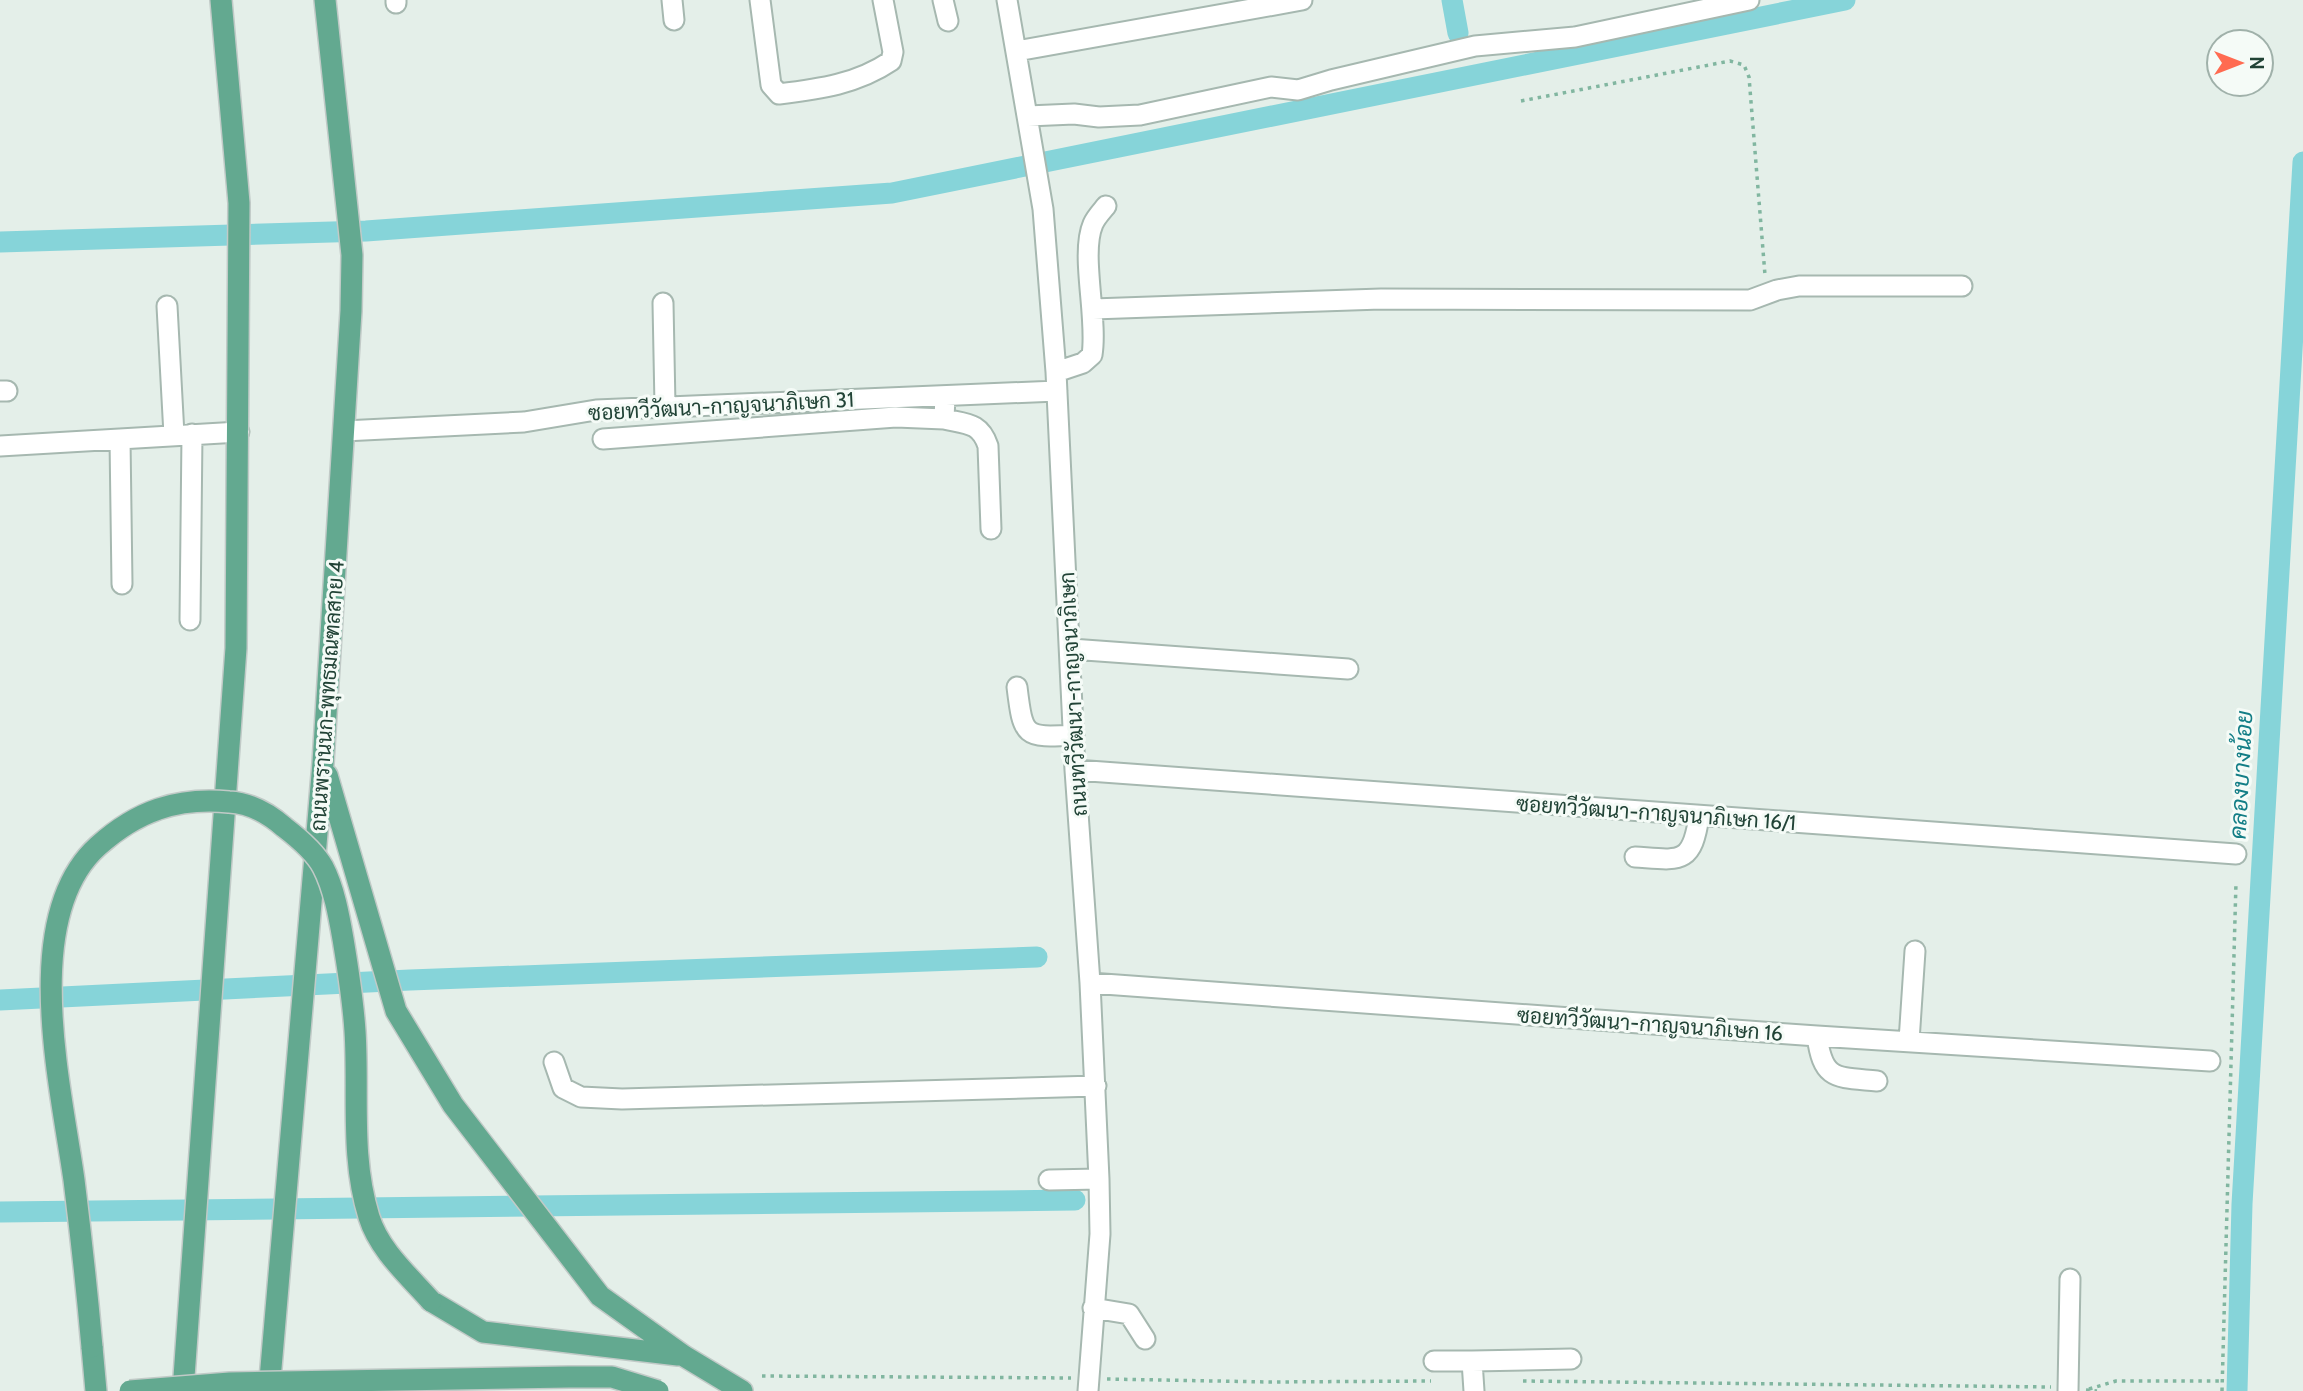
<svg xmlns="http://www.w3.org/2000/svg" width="2303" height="1391" font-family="Cabin,Sarabun,sans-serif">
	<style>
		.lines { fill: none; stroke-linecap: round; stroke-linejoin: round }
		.canal { stroke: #86d4d9; stroke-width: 21 }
		.minor-casing { stroke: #a6b8b0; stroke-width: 23 }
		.major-casing { stroke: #c1cac7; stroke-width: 24 }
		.path { stroke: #81b6a0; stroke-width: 3.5; stroke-dasharray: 3.5 5; stroke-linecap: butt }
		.minor { stroke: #fff; stroke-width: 19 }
		.major { stroke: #63a990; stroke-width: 21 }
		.major-bridge-casing { stroke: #c1cac7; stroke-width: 24; stroke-linecap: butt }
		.major-bridge { stroke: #63a990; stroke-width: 21 }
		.labels { text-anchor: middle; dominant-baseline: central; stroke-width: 6; stroke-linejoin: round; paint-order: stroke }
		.street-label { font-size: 21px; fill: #214336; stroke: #f5fbf7 }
		.water-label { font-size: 23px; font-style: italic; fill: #137e86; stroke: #f5fbf7 }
	</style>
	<rect width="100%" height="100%" fill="#e4efe9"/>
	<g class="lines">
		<path class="canal" d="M1452,0L1458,33
			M0,242L366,231L892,193L1845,0
			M0,1000L410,980L1037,957
			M0,1212L1075,1200
			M2237,1391L2242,1204L2303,162"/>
		<g class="minor-casing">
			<path id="minor" d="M396,0V3
				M672,0L674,20
				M760,0L771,85L779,94C820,89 857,84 891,61L893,52L883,0
				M943,0L948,21
				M1007,0L1043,209L1056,372L1075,770L1090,983L1099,1179L1100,1234L1088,1391
				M1017,51L1302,0
				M1028,116L1074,114L1099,117L1140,115L1271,87L1298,90L1331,80L1475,46L1575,37L1749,0
				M663,303L665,406
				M167,306L174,435
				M1093,309L1381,299L1750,300L1777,290L1799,286H1962
				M1056,372L1083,363L1092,355C1098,318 1080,254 1093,224C1096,217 1102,211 1106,206
				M0,391H7
				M944,419C966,424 980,422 988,446L991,529
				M344,431L524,422L596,410L1057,391
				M120,439L122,584
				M603,439L896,417L944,419L945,396
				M0,446L239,432
				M190,620L192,434
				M1071,649L1348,669
				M1017,687C1023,737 1024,738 1074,735
				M1075,770L2236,854
				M1635,857C1679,860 1692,866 1699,816
				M1090,983L1817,1036L2210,1061
				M1817,1036C1823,1081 1836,1077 1877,1081
				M1909,1041L1915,951
				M554,1062L563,1088L581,1097L622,1099L1096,1086
				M1049,1180L1099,1179
				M1093,1308L1129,1314L1145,1339
				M1434,1361H1472
				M1474,1391L1472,1361L1571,1359
				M2068,1391L2070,1279"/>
		</g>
		<g class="major-casing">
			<path id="major" d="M327,775L396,1011L453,1105L600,1296L684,1356L742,1391
				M431,1301L483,1332L678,1355
				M92,1347L96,1391
				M183,1391L236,648L239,203L221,0
				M269,1391L323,763L351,311L352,255L325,0"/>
		</g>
		<path class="path" d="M1521,101L1730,61L1744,65L1749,77L1765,275
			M762,1376L1071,1378
			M1107,1379L1270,1382L1431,1381
			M1523,1381L2051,1387
			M2089,1389L2116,1381H2223
			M2086,1390L2097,1391
			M2222,1391L2236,882"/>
		<use href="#minor" class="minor"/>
		<use href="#major" class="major"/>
		<g class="major-bridge-casing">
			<path id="major-bridge" d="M92,1347C87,1291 81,1236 74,1180C61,1087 19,917 98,846C137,811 177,797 229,802C250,803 268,813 284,827C297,837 315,852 323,867C334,888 339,916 343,939C348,969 353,1001 355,1031C359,1093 350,1156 369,1217C379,1250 409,1276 431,1301
				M130,1391L230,1383L569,1377H612L658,1391"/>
		</g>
		<use href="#major-bridge" class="major-bridge"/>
	</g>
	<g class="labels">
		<g class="street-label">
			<text transform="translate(721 406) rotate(-3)">ซอยทวีวัฒนา-กาญจนาภิเษก 31</text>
			<text transform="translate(1073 694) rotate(-93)">ถนนทวีวัฒนา-กาญจนาภิเษก</text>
			<text transform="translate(327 696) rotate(-86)">ถนนพรานนก-พุทธมณฑลสาย 4</text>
			<text transform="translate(1656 813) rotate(4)">ซอยทวีวัฒนา-กาญจนาภิเษก 16/1</text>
			<text transform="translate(1650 1024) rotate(4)">ซอยทวีวัฒนา-กาญจนาภิเษก 16</text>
		</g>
		<g class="water-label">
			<text transform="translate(2241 775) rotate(-87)">คลองบางน้อย</text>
		</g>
	</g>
	<g transform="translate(2240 63) rotate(90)"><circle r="33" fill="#f5fbf7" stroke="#a0b1aa" stroke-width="2"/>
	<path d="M0-5L12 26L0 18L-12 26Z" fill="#ff6b51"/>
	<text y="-10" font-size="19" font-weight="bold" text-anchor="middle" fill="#214336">N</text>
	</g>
</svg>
